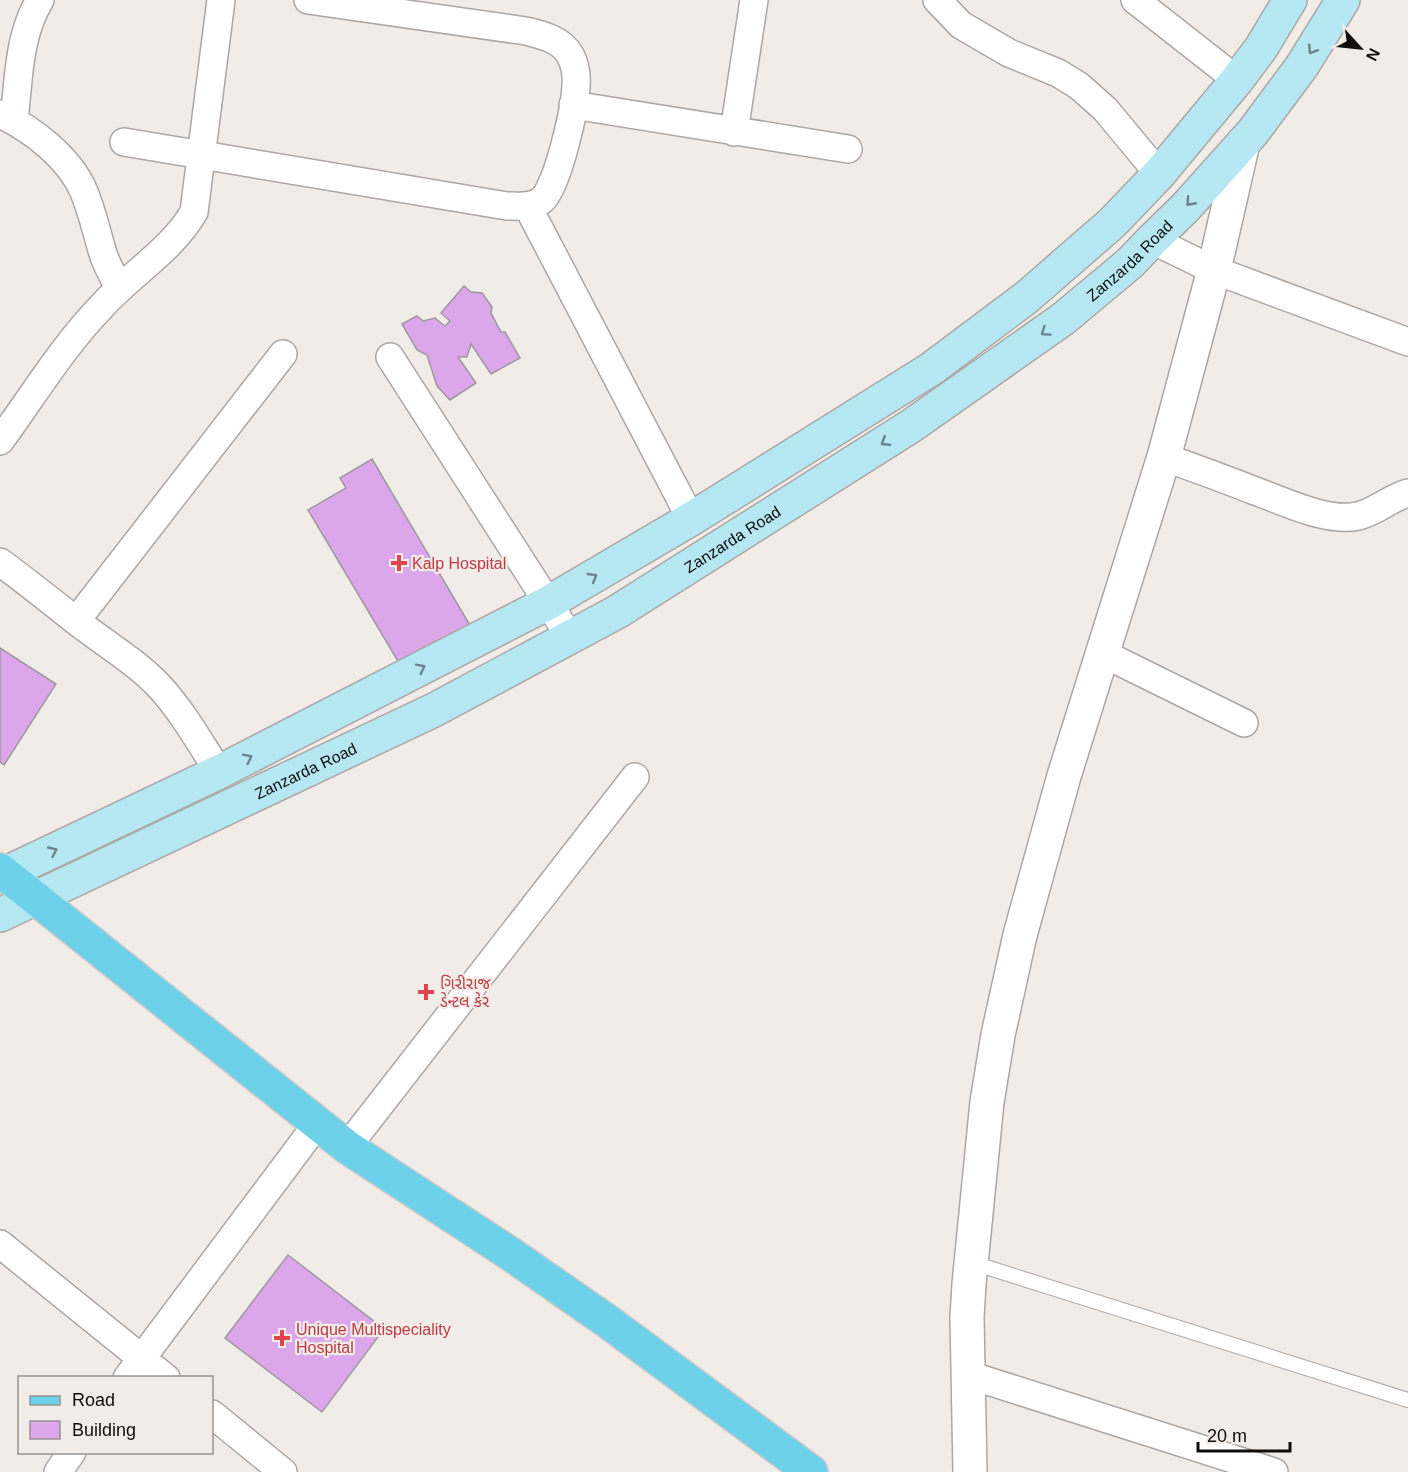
<svg xmlns="http://www.w3.org/2000/svg" width="1408" height="1472" font-family="Helvetica,'Noto Sans Gujarati',sans-serif">
	<style>
		.building { fill: #dca6eb; stroke: #9c999d; stroke-width: 1.5 }
		.lines { fill: none; stroke-linecap: round; stroke-linejoin: round }
		.service-casing { stroke: #aca6a4; stroke-width: 16 }
		.minor-casing { stroke: #aca6a4; stroke-width: 30 }
		.tertiary-casing { stroke: #aca6a4; stroke-width: 36 }
		.secondary-casing { stroke: #aca6a4; stroke-width: 36 }
		.primary-casing { stroke: #cacaca; stroke-width: 36 }
		.service { stroke: #fff; stroke-width: 14 }
		.minor { stroke: #fff; stroke-width: 27 }
		.tertiary { stroke: #fff; stroke-width: 33 }
		.secondary { stroke: #b6e8f4; stroke-width: 33 }
		.primary { stroke: #6cd1e9; stroke-width: 33 }
		.oneway { stroke: #6b858c }
		.health-dot { fill: #e0444e; stroke: #f2ece9; stroke-width: 2 }
		.labels { text-anchor: middle; dominant-baseline: central; stroke-width: 4.5; stroke-linejoin: round; paint-order: stroke }
		.street-label { font-size: 16px; fill: #100d0d; stroke: #f2ece9 }
		.health-label { font-size: 16px; fill: #be3a42; stroke: #f2ece9; text-anchor: start }
	</style>
	<rect width="100%" height="100%" fill="#f2ece9"/>
	<path class="building" d="M464,286L471,292L482,293L492,307L491,313L501,332H505L520,358L491,374L471,344L467,357H458L476,383L450,400L437,386L427,355L417,350L402,324L417,316L423,321L435,318L445,326L450,321L441,313Z
		M372,459L471,627L402,668L308,510L346,488L340,478Z
		M0,648L56,684L4,765L0,762Z
		M288,1255L384,1329L322,1412L225,1338Z"/>
	<g class="lines">
		<g class="service-casing">
			<path id="service" d="M973,1263L1408,1400"/>
		</g>
		<g class="minor-casing">
			<path id="minor" d="M937,0L961,25L1009,53L1058,73L1079,86L1105,109L1159,174
				M1135,0L1237,80
				M573,105L848,149
				M0,114C32,129 70,158 84,192C92,211 96,230 102,250C105,263 113,275 119,288
				M14,120C19,80 18,36 40,0
				M734,132L754,0
				M124,142L507,206C519,206 532,208 542,200C558,186 575,108 576,86C577,76 575,63 570,55C561,39 542,35 526,31L308,0
				M528,207L691,519
				M1152,240L1214,270L1408,342
				M390,357L570,637
				M0,441C33,396 63,346 102,306C132,273 171,251 194,212L221,0
				M1164,457C1194,468 1225,479 1255,491C1284,501 1327,523 1358,516C1376,512 1390,498 1408,493
				M0,562C26,581 51,601 76,621C104,643 134,660 159,686C183,712 200,743 219,772
				M76,621L283,354
				M1104,654L1244,723
				M347,1147L635,777
				M0,1244L166,1378
				M969,1375L1274,1472
				M127,1378L317,1124
				M212,1414L283,1472
				M58,1472L72,1452"/>
		</g>
		<g class="tertiary-casing">
			<path id="tertiary" d="M970,1472L967,1317L969,1284L987,1102L998,1035L1020,935L1064,776L1164,457L1214,270L1243,143"/>
		</g>
		<g class="secondary-casing">
			<g id="secondary">
				<path d="M0,876L219,772L548,603L691,519L931,369L1027,297L1112,223L1159,174L1237,80L1261,48L1290,0"/>
				<path id="s1" d="M0,915L434,710L617,612L911,426L1063,319L1130,263L1152,240L1185,208L1253,132L1302,66L1343,0"/>
			</g>
		</g>
		<g class="primary-casing">
			<path id="primary" d="M0,870L347,1147L512,1255L607,1321L811,1472"/>
		</g>
		<use href="#service" class="service"/>
		<use href="#minor" class="minor"/>
		<use href="#tertiary" class="tertiary"/>
		<use href="#secondary" class="secondary"/>
		<use href="#primary" class="primary"/>
	</g>
	<defs><path id="oneway-chevron" d="M-2-3.5L2.5 0L-2 3.5" fill="none" stroke-width="1.6" stroke-linecap="round" stroke-linejoin="round" transform="scale(1.5)"/></defs>
	<g class="oneway">
		<use href="#oneway-chevron" transform="translate(1312 50) rotate(122)"/>
		<use href="#oneway-chevron" transform="translate(1190 202) rotate(132)"/>
		<use href="#oneway-chevron" transform="translate(1045 332) rotate(145)"/>
		<use href="#oneway-chevron" transform="translate(885 442) rotate(148)"/>
		<use href="#oneway-chevron" transform="translate(593 577) rotate(-31)"/>
		<use href="#oneway-chevron" transform="translate(421 668) rotate(-27)"/>
		<use href="#oneway-chevron" transform="translate(248 758) rotate(-27)"/>
		<use href="#oneway-chevron" transform="translate(53 851) rotate(-25)"/>
	</g>
	<g class="health-dot">
		<path d="M396 554h6v6h6v6h-6v6h-6v-6h-6v-6h6z"/>
		<path d="M423 983h6v6h6v6h-6v6h-6v-6h-6v-6h6z"/>
		<path d="M279 1329h6v6h6v6h-6v6h-6v-6h-6v-6h6z"/>
	</g>
	<g class="labels">
		<g class="street-label">
			<text stroke="none"><textPath href="#s1" startOffset="1310">Zanzarda Road</textPath></text>
			<text stroke="none"><textPath href="#s1" startOffset="824">Zanzarda Road</textPath></text>
			<text stroke="none"><textPath href="#s1" startOffset="338">Zanzarda Road</textPath></text>
		</g>
		<g class="health-label">
			<text x="412" y="563">Kalp Hospital</text>
			<text x="440" y="983">ગિરીરાજ<tspan x="440" dy="18">ડેન્ટલ કેર</tspan></text>
			<text x="296" y="1329">Unique Multispeciality<tspan x="296" dy="18">Hospital</tspan></text>
		</g>
	</g>
	<rect x="18" y="1376" width="195" height="78" fill="#f2ece9" stroke="#989391" stroke-width="1.5"/>
	<rect x="30" y="1396" width="30" height="9" fill="#6cd1e9" stroke="#989391" stroke-width="1.5"/>
	<text x="72" y="1406" font-size="18" fill="#100d0d">Road</text>
	<rect x="30" y="1421" width="30" height="18" fill="#dca6eb" stroke="#989391" stroke-width="1.5"/>
	<text x="72" y="1436" font-size="18" fill="#100d0d">Building</text>
	<g transform="translate(1360 48) rotate(117)" stroke="#f2ece9" stroke-width="4.5" paint-order="stroke">
	<path d="M0-4.5L10 22L0 15L-10 22Z" fill="#100d0d"/>
	<text y="-9" font-size="16" font-weight="bold" text-anchor="middle" fill="#100d0d">N</text>
	</g>
	<path d="M1198 1442v9h92v-9" fill="none" stroke="#100d0d" stroke-width="3"/>
	<text x="1207" y="1442" font-size="18" fill="#100d0d" stroke="#f2ece9" stroke-width="4.5" paint-order="stroke">20 m</text>
</svg>
